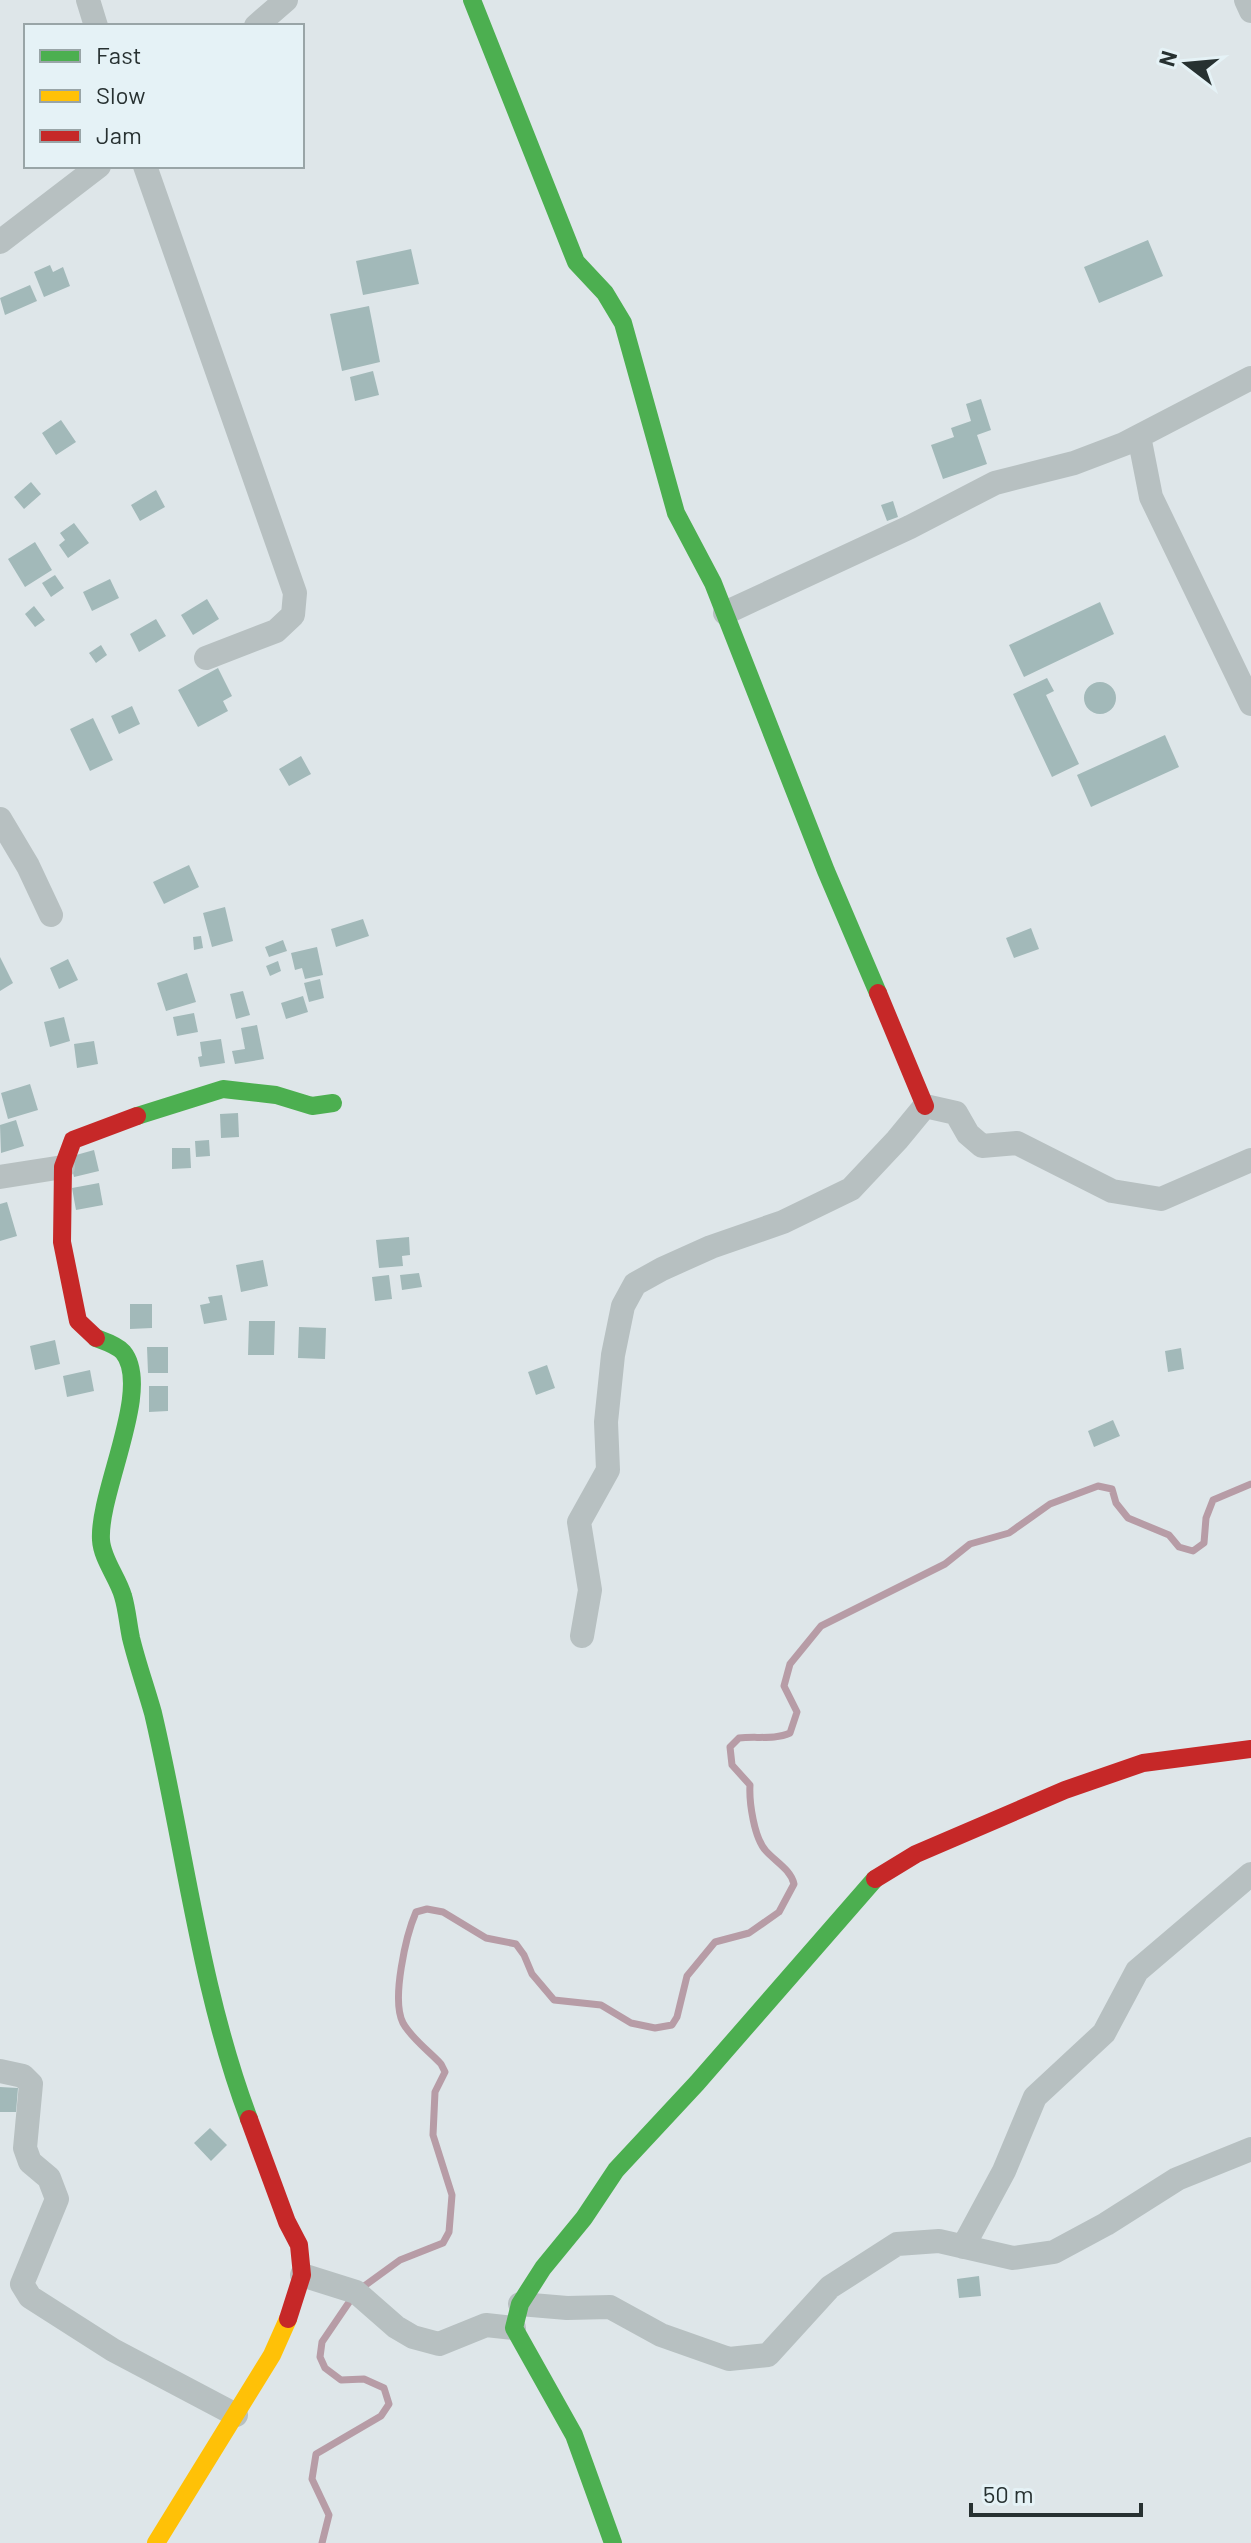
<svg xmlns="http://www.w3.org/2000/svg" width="1251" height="2543" font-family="Barlow,sans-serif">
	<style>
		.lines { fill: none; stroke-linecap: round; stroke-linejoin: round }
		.stream { stroke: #b79ca6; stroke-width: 7 }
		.building { fill: #a2b9b9 }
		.street { stroke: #b7c0c1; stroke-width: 24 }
		.fast { stroke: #4caf50; stroke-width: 18 }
		.slow { stroke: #ffc107; stroke-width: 18 }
		.jam { stroke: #c62828; stroke-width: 18 }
	</style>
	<rect width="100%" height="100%" fill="#dee6e9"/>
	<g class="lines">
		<path class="stream" d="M322,2543L329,2515L312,2479L316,2454L381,2416L389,2404L384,2388L364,2379L341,2380L325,2368L320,2357L322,2342L356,2292L400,2260L443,2243L449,2232L452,2195L433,2135L435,2092L445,2072L441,2064C430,2052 411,2038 403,2023C391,2000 406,1935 416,1912L427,1909L443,1912L486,1938L516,1944L524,1955L532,1974L554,2000L601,2005L631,2023L655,2028L672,2025L677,2017L687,1976L715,1942L749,1933L779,1912L794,1884C791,1870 776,1862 766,1851C754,1838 749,1802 750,1785L732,1765L730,1747L739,1738C755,1736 775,1740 790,1733L797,1712L784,1686L790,1664L821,1626L945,1564L970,1544L1009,1533L1050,1504L1098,1486L1112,1489L1116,1503L1128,1518L1169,1535L1179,1547L1193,1551L1204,1543L1206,1518L1213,1500L1251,1484"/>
	</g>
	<path class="building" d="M1148,240L1163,276L1099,303L1084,267Z
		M411,249L419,284L363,295L356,261Z
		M50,265L53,272L63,267L70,286L44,297L34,272Z
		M30,285L37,301L5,315L0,298Z
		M369,306L380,362L342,371L330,314Z
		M373,371L379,395L355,401L350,377Z
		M981,399L991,430L977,435L987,464L943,479L931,445L954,437L951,428L971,421L966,404Z
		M61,420L76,442L56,455L42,433Z
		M31,482L41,494L24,509L14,497Z
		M156,490L165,507L140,521L131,505Z
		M893,501L898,517L887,521L881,505Z
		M74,523L89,543L68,558L59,545L65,540L60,533Z
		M35,542L52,570L25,587L8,559Z
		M55,575L64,588L51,597L42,583Z
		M110,579L119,598L92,611L83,592Z
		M207,599L219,619L193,635L181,615Z
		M1100,602L1114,634L1024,677L1009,645Z
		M34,606L45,620L35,627L25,614Z
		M156,619L166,636L139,652L130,634Z
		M101,645L107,655L96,663L89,653Z
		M218,668L232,696L223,701L228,711L198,727L178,690Z
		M1047,678L1054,691L1046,695L1079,764L1052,777L1013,694Z
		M1084 698a16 16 0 1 1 32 0a16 16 0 1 1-32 0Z
		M132,706L140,724L119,734L111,716Z
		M93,718L113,760L90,771L70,729Z
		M1165,735L1179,767L1091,807L1077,775Z
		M301,756L311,774L289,786L279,769Z
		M189,865L199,887L164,904L153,882Z
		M225,907L233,941L212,947L203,913Z
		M363,919L369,936L336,947L331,929Z
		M1031,928L1039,949L1014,958L1006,938Z
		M201,936L203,948L194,950L193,937Z
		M283,940L287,951L269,957L265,947Z
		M317,947L323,975L305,979L302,968L295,970L291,953Z
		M0,957L13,983L0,991Z
		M68,959L78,980L59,989L50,968Z
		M278,961L281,971L270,976L266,966Z
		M187,973L196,1002L166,1011L157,983Z
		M320,979L324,998L309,1002L304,983Z
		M243,991L250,1015L236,1019L230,994Z
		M303,996L308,1012L286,1019L281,1003Z
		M194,1013L198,1032L177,1036L173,1017Z
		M64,1017L70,1041L50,1047L44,1022Z
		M257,1025L264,1059L235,1064L232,1051L245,1049L241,1028Z
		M221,1039L225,1063L200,1067L198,1057L202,1056L200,1042Z
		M94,1041L98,1064L77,1068L74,1044Z
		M30,1084L38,1110L8,1119L1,1093Z
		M238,1113L239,1137L221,1138L220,1114Z
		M16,1120L24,1146L1,1153L0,1125Z
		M209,1140L210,1156L196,1157L195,1141Z
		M172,1148H190L191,1168L172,1169Z
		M94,1150L99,1171L74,1177L69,1157Z
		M99,1183L103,1205L76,1210L72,1188Z
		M7,1202L17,1236L0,1241V1204Z
		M409,1237L410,1255L402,1256L403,1266L379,1268L376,1240Z
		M263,1260L268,1286L241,1292L236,1265Z
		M419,1273L422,1287L402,1290L400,1275Z
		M389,1275L392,1299L375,1301L372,1277Z
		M222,1295L227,1320L204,1324L200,1305L210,1303L208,1297Z
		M130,1304H152V1328L130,1329Z
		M249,1321H275L274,1355H248Z
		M299,1327L326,1328L325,1359L298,1358Z
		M55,1340L60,1364L35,1370L30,1346Z
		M147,1347H168V1373H148Z
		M1181,1348L1184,1369L1168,1372L1165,1351Z
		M547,1365L555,1388L536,1395L528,1372Z
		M90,1370L94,1391L67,1397L63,1376Z
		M149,1386H168V1411L149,1412Z
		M1113,1420L1120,1436L1094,1447L1088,1431Z
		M0,2087L18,2088L16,2112H0Z
		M210,2128L227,2145L211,2161L194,2143Z
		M979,2276L981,2296L959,2298L957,2279Z"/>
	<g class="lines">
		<path class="street" d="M88,0L96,26
			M1246,0L1251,11
			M256,26L286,0
			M145,166L295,593L293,615L276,631L206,658
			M0,242L99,166
			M1139,436L1151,497L1251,704
			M725,613L910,527L995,483L1074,463L1124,444L1251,378
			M0,819L28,866L51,915
			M0,1177L63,1167
			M582,1636L590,1590L579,1522L608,1470L606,1422L613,1355L623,1306L635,1284L662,1269L711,1247L783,1222L851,1189L897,1140L925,1106L956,1113L968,1134L982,1146L1017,1143L1112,1191L1161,1199L1251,1160
			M0,2071L23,2076L31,2084L25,2148L30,2162L49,2178L57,2199L22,2284L30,2297L113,2350L236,2415
			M963,2247L1004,2171L1035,2097L1104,2033L1137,1971L1251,1874
			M302,2275L356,2292L396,2327L413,2337L439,2344L486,2325L514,2328
			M520,2304L567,2308L610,2307L661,2335L729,2359L768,2355L830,2287L897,2244L939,2241L1013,2258L1054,2252L1106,2224L1177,2179L1251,2149"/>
		<path class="fast" d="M472,0L576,262L605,293L623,323L676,513L713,583L826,871L878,993
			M137,1116L223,1089L276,1095L312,1106L333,1103
			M96,1338C104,1341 117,1345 123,1352C153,1388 98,1492 101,1540C102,1559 118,1578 123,1596C127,1609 128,1624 131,1638C137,1663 146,1688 153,1713C185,1849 200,1989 249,2119
			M613,2543L574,2435L514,2328L520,2304L543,2268L584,2218L616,2170L697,2083L875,1879"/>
		<path class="slow" d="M156,2543L272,2355L288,2319"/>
		<path class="jam" d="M878,993L925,1106
			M96,1338L78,1321L62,1242L63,1167L73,1140L137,1116
			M875,1879L916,1854L1065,1790L1143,1763L1251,1749
			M249,2119L287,2222L299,2245L302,2275L288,2319"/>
	</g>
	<rect x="24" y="24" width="280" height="144" fill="#e5f2f6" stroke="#99a5a7" stroke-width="2"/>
	<rect x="40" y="50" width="40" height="12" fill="#4caf50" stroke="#99a5a7" stroke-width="2"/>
	<text x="96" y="64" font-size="24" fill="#273131">Fast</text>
	<rect x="40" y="90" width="40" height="12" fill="#ffc107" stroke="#99a5a7" stroke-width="2"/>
	<text x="96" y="104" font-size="24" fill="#273131">Slow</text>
	<rect x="40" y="130" width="40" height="12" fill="#c62828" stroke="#99a5a7" stroke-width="2"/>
	<text x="96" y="144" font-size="24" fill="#273131">Jam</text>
	<g transform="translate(1187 64) rotate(286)" stroke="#e5f2f6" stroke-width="6" paint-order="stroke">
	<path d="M0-6L14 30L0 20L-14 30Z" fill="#273131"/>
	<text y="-12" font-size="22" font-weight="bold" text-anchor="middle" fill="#273131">N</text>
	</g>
	<path d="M971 2503v12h170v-12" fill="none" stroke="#273131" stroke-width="4"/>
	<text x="983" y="2503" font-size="24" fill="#273131" stroke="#e5f2f6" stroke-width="6" paint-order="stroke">50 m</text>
</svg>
